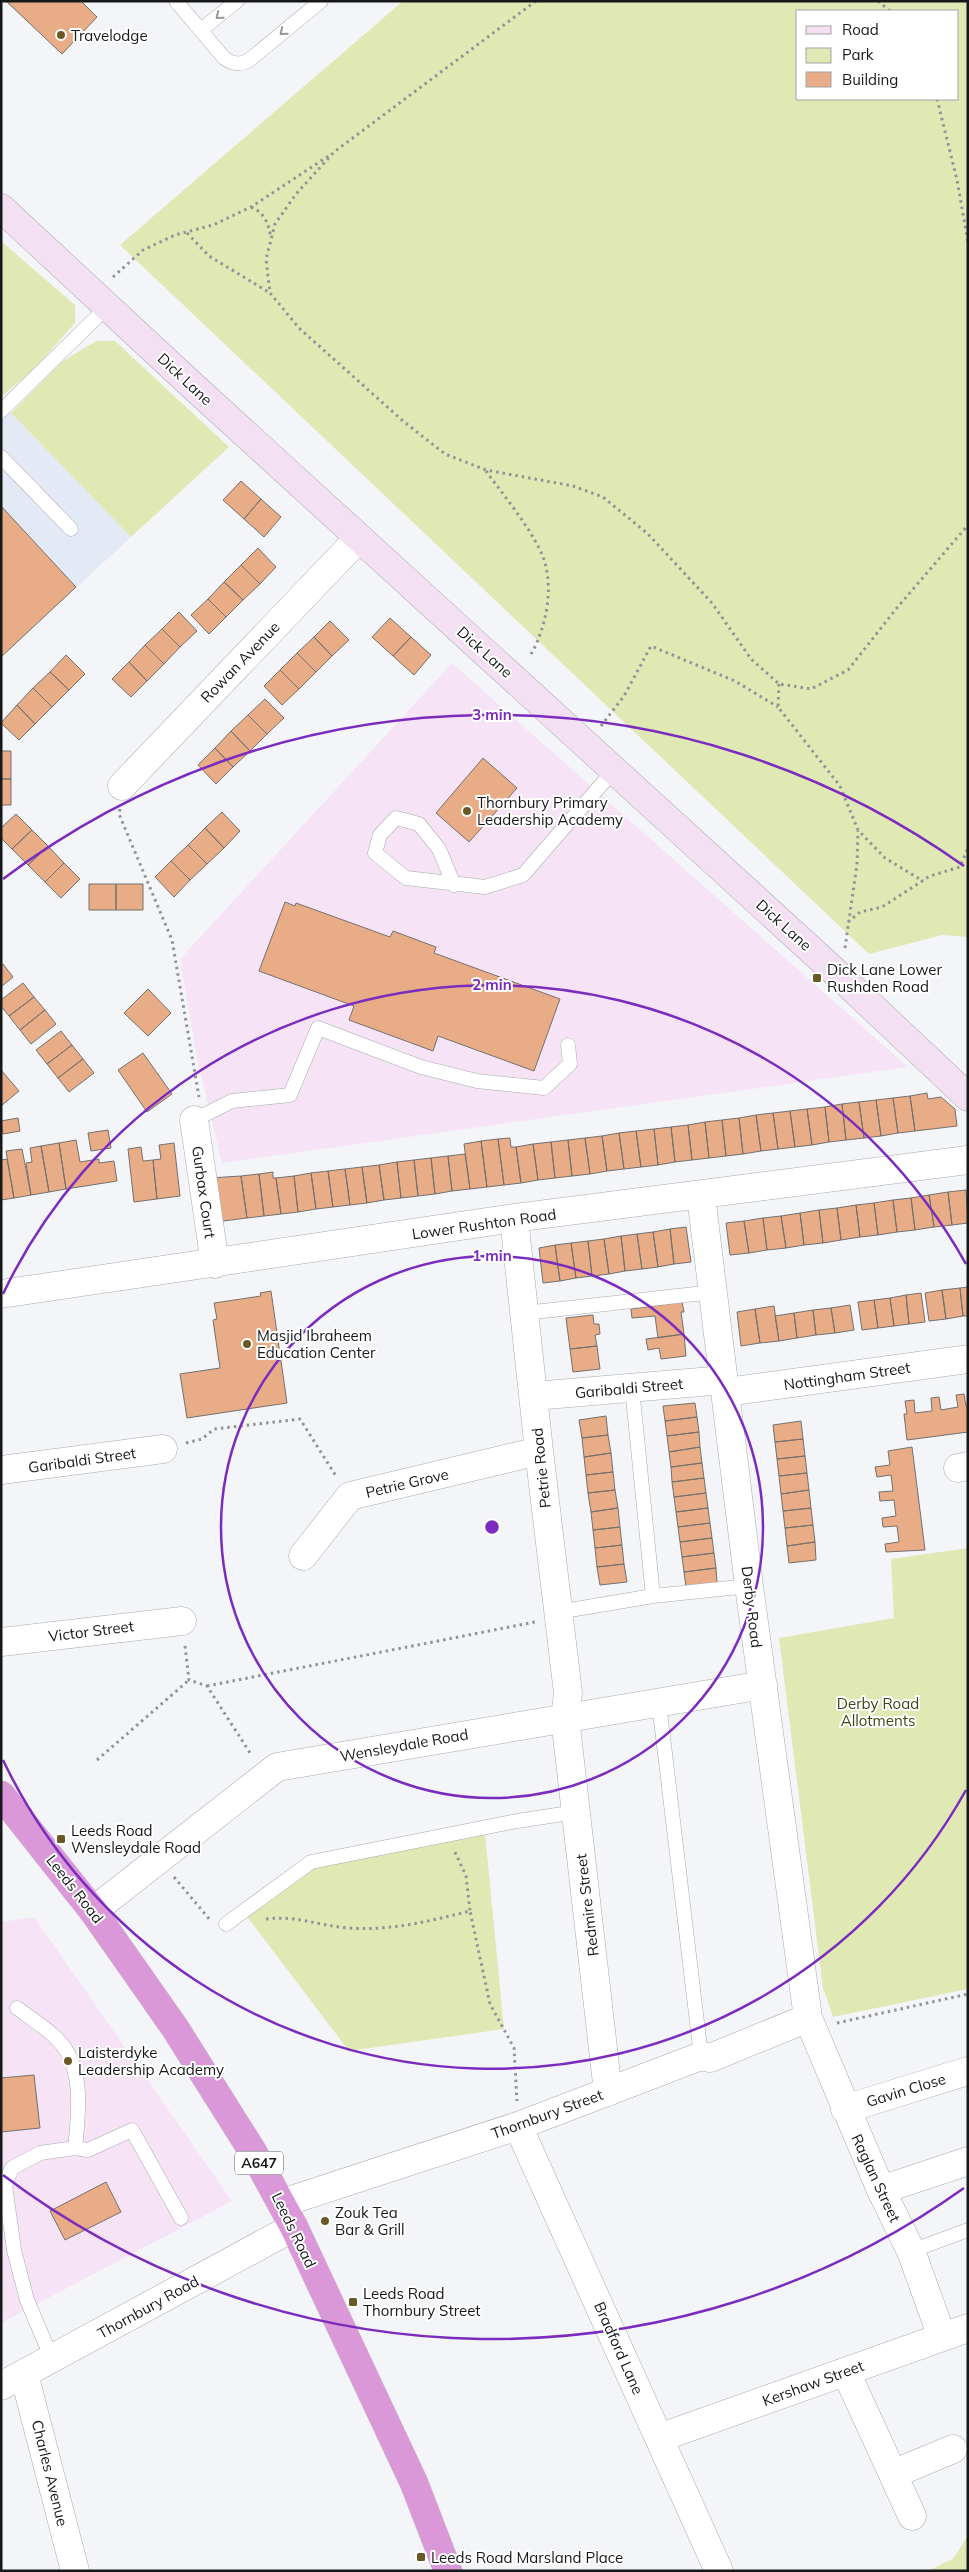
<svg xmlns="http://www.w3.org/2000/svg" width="969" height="2572" font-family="Mulish,sans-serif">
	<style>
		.built { fill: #e4eaf5 }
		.education { fill: #f6e4f6 }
		.green { fill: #e0e9b4; fill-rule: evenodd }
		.building { fill: #e8ad86; stroke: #74706e }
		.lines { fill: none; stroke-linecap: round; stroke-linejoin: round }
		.lane-casing { stroke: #a8aaaf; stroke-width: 15 }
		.street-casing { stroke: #a8aaaf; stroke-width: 29 }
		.secondary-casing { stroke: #a8aaaf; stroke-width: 29 }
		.highway-casing { stroke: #d1d1d1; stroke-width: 29 }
		.path { stroke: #929396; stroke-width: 3; stroke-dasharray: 2.5 4; stroke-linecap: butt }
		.lane { stroke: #fff; stroke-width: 14 }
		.street { stroke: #fff; stroke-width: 28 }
		.secondary { stroke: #f4e0f3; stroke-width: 28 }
		.highway { stroke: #da98d8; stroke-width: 28 }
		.oneway { stroke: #979798 }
		.ring { fill: none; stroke: #7b2cbf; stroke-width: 2.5 }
		.poi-dot { fill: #6a5927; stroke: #fff; stroke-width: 2 }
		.labels { text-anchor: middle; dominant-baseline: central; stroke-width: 4; stroke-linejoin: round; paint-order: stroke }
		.shield { fill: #fff; stroke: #5d5d5e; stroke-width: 1 }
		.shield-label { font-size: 14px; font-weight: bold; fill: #171819 }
		.poi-label { font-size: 15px; fill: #171819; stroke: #fff; text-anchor: start }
		.street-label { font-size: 15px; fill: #171819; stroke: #fff }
		.park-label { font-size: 15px; fill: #3f4615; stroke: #fff }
		.centre { fill: #7b2cbf; stroke: #fff; stroke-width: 2.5 }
		.ring-label { font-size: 15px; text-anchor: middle; font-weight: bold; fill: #7b2cbf; stroke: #fff; stroke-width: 4; stroke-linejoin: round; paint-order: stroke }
	</style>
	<rect width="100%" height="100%" fill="#f3f5f9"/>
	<path class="built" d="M1,403L131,537L1,657Z"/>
	<path class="education" d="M452,663L908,1067L222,1163L197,1058L180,959Z
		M34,1917L232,2201L1,2323V1922Z"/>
	<path class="green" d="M403,1H968V937L942,935L869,954L120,245ZM958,11V99H798V11Z
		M1,241L75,305V323L34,369L1,397Z
		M96,341H115L229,447L131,537L11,413L63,361Z
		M968,1548V1989L833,2017L823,1988L779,1638L894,1618L891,1559Z
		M485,1833L504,2029L349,2051L245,1914L314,1865Z
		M968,2535V2571H928L954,2558Z"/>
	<path class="building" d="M6,1H81L97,17L62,54Z
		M241,481L261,499L244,519L223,500Z
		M261,499L281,517L264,537L244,519Z
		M1,506L76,587L1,657Z
		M258,548L276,567L260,584L241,565Z
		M241,565L260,584L243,600L224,582Z
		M224,582L243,600L226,617L208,599Z
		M208,599L226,617L209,634L191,615Z
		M179,612L197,631L180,647L162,629Z
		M390,618L411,637L393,656L372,637Z
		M330,621L349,640L332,656L314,637Z
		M162,629L180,647L164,664L145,645Z
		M314,637L332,656L316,672L297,653Z
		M411,637L431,655L414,675L393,656Z
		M145,645L164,664L147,681L129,662Z
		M297,653L316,672L299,689L280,670Z
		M66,655L85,674L69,690L50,672Z
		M129,662L147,681L131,697L112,679Z
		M280,670L299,689L282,705L264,686Z
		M50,672L69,690L52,707L33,688Z
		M33,688L52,707L35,724L17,705Z
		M265,699L284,718L267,734L248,715Z
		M17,705L35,724L19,740L1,723Z
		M248,715L267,734L250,751L231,731Z
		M231,731L250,751L233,767L215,748Z
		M215,748L233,767L216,784L198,765Z
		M1,751H11V779H1Z
		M483,758L517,788L469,842L436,813Z
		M1,779H11V805H1Z
		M222,812L240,831L224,848L205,828Z
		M16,814L32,830L12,849L1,838V828Z
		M205,828L224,848L207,864L188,845Z
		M32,830L48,846L28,865L12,849Z
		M188,845L207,864L190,880L171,861Z
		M48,846L64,863L45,882L28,865Z
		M171,861L190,880L174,897L155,877Z
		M64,863L80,879L61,898L45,882Z
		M89,884H116V910H89Z
		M116,884H143V910H116Z
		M285,902L295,906L296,903L390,937L393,931L436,947L434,953L560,999L534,1071L438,1036L433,1051L349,1020L354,1006L259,971Z
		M3,964L13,977L1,987V965Z
		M23,983L34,997L9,1016L1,1006V1000Z
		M148,989L171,1013L148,1036L124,1013Z
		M34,997L45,1010L20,1030L9,1016Z
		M45,1010L56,1024L31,1044L20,1030Z
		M61,1031L72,1045L47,1064L36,1050Z
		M72,1045L83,1059L58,1078L47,1064Z
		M143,1053L172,1094L147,1112L118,1070Z
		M83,1059L94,1073L69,1092L58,1078Z
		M1,1070L19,1091L1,1106Z
		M927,1093L928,1099L941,1097L955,1109L957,1126L915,1131L910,1096Z
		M910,1096L915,1131L898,1133L893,1098Z
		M893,1098L898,1133L881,1136L876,1100Z
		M876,1100L881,1136L864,1138L859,1102Z
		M859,1102L864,1138L846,1140L842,1104Z
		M842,1104L846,1140L829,1142L825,1107Z
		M825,1107L829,1142L812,1145L807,1109Z
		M807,1109L812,1145L795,1147L790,1111Z
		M790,1111L795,1147L778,1149L773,1113Z
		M773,1113L778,1149L761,1151L756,1115Z
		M756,1115L761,1151L743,1154L739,1118Z
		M18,1118L20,1131L3,1134L1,1121Z
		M739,1118L743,1154L726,1156L722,1120Z
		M722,1120L726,1156L709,1158L705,1122Z
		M705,1122L709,1158L692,1160L688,1125Z
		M688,1125L692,1160L675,1162L671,1127Z
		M671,1127L675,1162L658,1165L654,1129Z
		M654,1129L658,1165L641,1167L636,1131Z
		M108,1130L111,1148L91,1151L88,1133Z
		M636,1131L641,1167L624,1169L619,1133Z
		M619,1133L624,1169L607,1171L602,1136Z
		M602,1136L607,1171L590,1174L585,1138Z
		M510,1138L511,1147H516L521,1183L504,1185L498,1139Z
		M585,1138L590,1174L572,1176L568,1140Z
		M498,1139L504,1185L487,1187L481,1141Z
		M76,1140L80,1162L99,1159V1163L114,1161L117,1181L66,1189L59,1143Z
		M568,1140L572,1176L555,1178L551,1142Z
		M481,1141L487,1187L470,1189L464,1144Z
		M551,1142L555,1178L538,1180L533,1144Z
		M59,1143L66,1189L49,1192L41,1146Z
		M174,1143L180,1196L157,1199L153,1160L161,1159L159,1145Z
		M533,1144L538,1180L521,1183L516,1147Z
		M41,1146L49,1192L31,1195L26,1163L32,1162L30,1148Z
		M141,1147L143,1161L153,1160L157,1199L134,1202L128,1149Z
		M22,1149L31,1195L14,1198L6,1151Z
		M465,1154L470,1189L452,1191L448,1156Z
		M448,1156L452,1191L435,1194L431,1158Z
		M431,1158L435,1194L418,1196L414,1160Z
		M7,1159L14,1198L1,1200V1160Z
		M414,1160L418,1196L401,1198L397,1162Z
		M397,1162L401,1198L384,1200L379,1165Z
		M379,1165L384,1200L367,1203L362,1167Z
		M362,1167L367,1203L350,1205L345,1169Z
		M345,1169L350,1205L333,1207L328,1171Z
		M328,1171L333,1207L316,1209L311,1173Z
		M273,1172V1178H276L281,1214L264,1216L259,1174Z
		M311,1173L316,1209L298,1212L294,1176Z
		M259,1174L264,1216L247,1218L241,1176Z
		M241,1176L247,1218L215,1222L210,1178Z
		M294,1176L298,1212L281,1214L276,1178Z
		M966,1190L968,1223L952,1225L948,1192Z
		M948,1192L952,1225L934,1227L929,1195Z
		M929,1195L934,1227L915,1230L911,1198Z
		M911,1198L915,1230L897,1232L893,1200Z
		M893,1200L897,1232L878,1235L874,1203Z
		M874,1203L878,1235L860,1237L856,1205Z
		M856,1205L860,1237L841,1240L837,1208Z
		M837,1208L841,1240L823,1243L819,1210Z
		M819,1210L823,1243L804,1245L800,1213Z
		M800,1213L804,1245L786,1248L781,1216Z
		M781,1216L786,1248L767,1250L763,1218Z
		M763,1218L767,1250L749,1253L744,1221Z
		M744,1221L749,1253L730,1255L726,1223Z
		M686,1227L691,1262L674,1264L670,1229Z
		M670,1229L674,1264L658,1267L653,1232Z
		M653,1232L658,1267L642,1269L637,1234Z
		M637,1234L642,1269L625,1271L621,1236Z
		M621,1236L625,1271L609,1274L604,1239Z
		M604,1239L609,1274L592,1276L588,1241Z
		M588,1241L592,1276L576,1278L571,1243Z
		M571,1243L576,1278L560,1281L555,1245Z
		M555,1245L560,1281L543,1283L539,1248Z
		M968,1287V1316H963L960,1288Z
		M960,1288L963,1316L946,1319L942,1290Z
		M942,1290L946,1319L929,1321L925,1293Z
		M271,1291L287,1403L187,1418L180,1374L220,1368L213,1320L217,1319L214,1303L261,1296L260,1293Z
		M921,1293L925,1322L909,1324L906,1295Z
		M906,1295L909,1324L894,1326L890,1298Z
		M890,1298L894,1326L878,1328L874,1300Z
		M874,1300L878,1328L862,1330L858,1302Z
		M682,1302L684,1312H681L684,1334L658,1338L655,1316L632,1318L631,1309Z
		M850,1305L854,1330L835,1333L831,1308Z
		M774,1306L779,1341L760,1343L755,1309Z
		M831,1308L835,1333L816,1335L813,1310Z
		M755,1309L760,1343L741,1346L737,1312Z
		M813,1310L816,1335L797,1338L794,1313Z
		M794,1313L797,1338L779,1341L775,1316Z
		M593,1315L594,1324H599L600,1334L595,1335L597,1346L570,1349L566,1318Z
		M684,1334L686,1356L661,1359L659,1348L648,1350L646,1339Z
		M597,1346L600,1369L573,1372L570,1349Z
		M964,1394L966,1406H968V1432L907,1440L904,1414H907L905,1401L914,1400L915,1413L932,1411L931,1398L939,1397L941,1410L958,1407L956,1395Z
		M695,1403L697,1417L665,1421L663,1406Z
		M606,1416L608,1435L582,1438L579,1420Z
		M697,1417L699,1432L667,1436L665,1421Z
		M801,1421L803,1439L775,1442L773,1425Z
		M699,1432L700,1447L669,1452L667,1436Z
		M608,1435L611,1453L584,1457L582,1438Z
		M803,1439L805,1456L777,1459L775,1442Z
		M700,1447L702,1463L671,1467L669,1452Z
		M912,1447L925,1550L886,1552L885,1544L899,1542L897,1526L883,1527L882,1518L896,1516L894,1500L880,1501L879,1492L893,1491L891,1475L877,1477L875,1467L890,1465L888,1451Z
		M611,1453L613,1472L586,1475L584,1457Z
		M805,1456L807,1473L779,1476L777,1459Z
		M702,1463L704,1478L672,1482L671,1467Z
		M613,1472L615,1490L588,1493L586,1475Z
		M807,1473L809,1490L781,1494L779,1476Z
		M704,1478L706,1493L674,1497L672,1482Z
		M615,1490L618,1508L591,1512L588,1493Z
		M809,1490L811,1508L783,1511L781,1494Z
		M706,1493L708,1508L676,1512L674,1497Z
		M618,1508L620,1527L593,1530L591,1512Z
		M708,1508L710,1523L678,1527L676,1512Z
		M811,1508L813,1525L785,1528L783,1511Z
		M710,1523L712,1538L680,1542L678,1527Z
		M813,1525L815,1542L787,1546L785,1528Z
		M620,1527L622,1545L595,1548L593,1530Z
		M712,1538L714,1553L682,1557L680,1542Z
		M815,1542L816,1560L789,1563L787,1546Z
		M622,1545L624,1564L597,1567L595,1548Z
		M714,1553L716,1568L684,1572L682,1557Z
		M624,1564L627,1582L600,1585L597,1567Z
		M716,1568L717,1583L686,1587L684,1572Z
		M34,2075L40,2128L1,2132V2078Z
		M106,2182L121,2212L65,2240L50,2211Z"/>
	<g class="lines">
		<g class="lane-casing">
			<path id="lane" d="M176,1L224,58C232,64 239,65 248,61L321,1
				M201,30L237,1
				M1,411L107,307
				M1,457L71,529
				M454,885L439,849L419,824L396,818L380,835L375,853L406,878L485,887L523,875L614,770
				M194,1120L232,1101L290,1095L318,1028L421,1067L477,1081L544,1088L570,1064L568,1045
				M525,1313L713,1292
				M632,1388L653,1596
				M558,1612L653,1596L749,1586
				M659,1703L701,2056
				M226,1924L311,1862L517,1821L576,1812
				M17,2008C29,2017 43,2026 54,2036C85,2063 79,2111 75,2148
				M911,2251L968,2230
				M52,2359L27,2300L14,2250L5,2185L12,2168L40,2153L75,2148L88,2150L132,2130L181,2218"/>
		</g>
		<g class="street-casing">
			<path id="street" d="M122,786L359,538
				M194,1120L215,1264
				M701,1196L749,1586L808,2018L881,2190L911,2251L942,2337
				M514,1218L539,1451L568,1693L565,1718L608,2092
				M1,1294L514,1218L968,1160
				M726,1392L968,1359
				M534,1396L724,1380
				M958,1468L968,1466
				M1,1470L163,1449
				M303,1556L350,1496L539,1451
				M1,1642L182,1621
				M93,1911L277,1767L763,1685
				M845,2109L968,2071
				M518,2126L719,2571
				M881,2190L968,2161
				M282,2203L518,2126L701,2056L710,2058L808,2018
				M846,2372L912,2516
				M24,2374L75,2571
				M1,2386L294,2227
				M659,2438L968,2328
				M893,2474L953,2449"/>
		</g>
		<g class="secondary-casing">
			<path id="secondary" d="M1,208L195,388L832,969L968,1097"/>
		</g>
		<g class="highway-casing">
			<path id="highway" d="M1,1795L93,1911L175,2028L253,2152L294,2227L414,2483L448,2571"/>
		</g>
		<path class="path" d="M536,1L334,152L296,194L275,224L266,259L270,293L299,328L403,421L445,454L486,470L573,486L603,497L648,534L712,603L751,659L779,684L811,689L848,670L896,609L968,525
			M878,1L890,11
			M937,99L957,180L968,242
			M251,207C265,213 268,223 271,238
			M187,233L209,256L270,293
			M113,277L143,250L175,235L213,225L251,207L330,155
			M486,471C504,496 526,522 540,550C556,582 547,627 530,656
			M779,684L778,707L840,786L858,830L885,858L923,881
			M601,726L624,696L651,646L735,681L778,707
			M120,809L119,814L172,940L199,1097
			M848,922L860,912L882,907L930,876L960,867L968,848
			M845,948L857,864L858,831
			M186,1443L202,1439L214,1429L300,1419L336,1476
			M185,1646L189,1680L207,1686L252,1756
			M207,1686L535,1622
			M97,1760L189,1680
			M455,1852L466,1876L470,1911
			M174,1877L210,1920
			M266,1919C297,1915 319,1926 349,1928C391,1931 430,1921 470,1911L490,2004L514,2048L517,2101
			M837,2023L968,1994"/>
		<use href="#lane" class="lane"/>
		<use href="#street" class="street"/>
		<use href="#secondary" class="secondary"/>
		<use href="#highway" class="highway"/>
	</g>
	<defs><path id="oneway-chevron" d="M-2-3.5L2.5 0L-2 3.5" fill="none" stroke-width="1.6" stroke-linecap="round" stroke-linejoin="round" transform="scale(1.25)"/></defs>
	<g class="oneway">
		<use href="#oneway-chevron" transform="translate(219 16) rotate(141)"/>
		<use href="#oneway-chevron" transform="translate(283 32) rotate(141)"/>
	</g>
	<g class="ring">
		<circle cx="492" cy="1527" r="271"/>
		<path d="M966 1790A542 542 0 0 1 3 1760M3 1294A542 542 0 0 1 966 1264"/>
		<path d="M964 2188A812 812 0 0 1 3 2175M3 879A812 812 0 0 1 964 866"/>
	</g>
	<g class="poi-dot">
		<circle cx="61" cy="35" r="5"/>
		<circle cx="467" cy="811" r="5"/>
		<rect x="812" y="973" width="10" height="10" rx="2.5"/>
		<circle cx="247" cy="1344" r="5"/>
		<rect x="56" y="1834" width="10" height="10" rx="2.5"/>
		<circle cx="68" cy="2061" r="5"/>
		<circle cx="325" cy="2221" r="5"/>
		<rect x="348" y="2297" width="10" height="10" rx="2.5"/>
		<rect x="416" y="2552" width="10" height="10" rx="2.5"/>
	</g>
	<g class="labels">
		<rect class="shield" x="235" y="2151.5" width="48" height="23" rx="4"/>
		<g class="shield-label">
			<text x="259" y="2163">A647</text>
		</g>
		<g class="poi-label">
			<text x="71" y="35">Travelodge</text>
			<text x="477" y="802">Thornbury Primary<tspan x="477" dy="17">Leadership Academy</tspan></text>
			<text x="827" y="969">Dick Lane Lower<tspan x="827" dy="17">Rushden Road</tspan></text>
			<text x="257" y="1335">Masjid Ibraheem<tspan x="257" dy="17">Education Center</tspan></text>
			<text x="71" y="1830">Leeds Road<tspan x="71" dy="17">Wensleydale Road</tspan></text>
			<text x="78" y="2052">Laisterdyke<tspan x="78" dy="17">Leadership Academy</tspan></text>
			<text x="335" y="2212">Zouk Tea<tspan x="335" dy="17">Bar &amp; Grill</tspan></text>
			<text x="363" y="2293">Leeds Road<tspan x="363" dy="17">Thornbury Street</tspan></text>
			<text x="431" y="2557">Leeds Road Marsland Place</text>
		</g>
		<g class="street-label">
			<text transform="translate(185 379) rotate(43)">Dick Lane</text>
			<text transform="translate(485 652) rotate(42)">Dick Lane</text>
			<text transform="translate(240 662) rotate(-46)">Rowan Avenue</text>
			<text transform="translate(784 925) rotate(42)">Dick Lane</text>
			<text transform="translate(204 1192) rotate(82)">Gurbax Court</text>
			<text transform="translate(484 1224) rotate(-8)">Lower Rushton Road</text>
			<text transform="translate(847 1376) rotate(-8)">Nottingham Street</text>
			<text transform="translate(629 1388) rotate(-5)">Garibaldi Street</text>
			<text transform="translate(82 1460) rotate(-8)">Garibaldi Street</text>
			<text transform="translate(541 1468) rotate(-96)">Petrie Road</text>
			<text transform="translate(407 1483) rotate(-13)">Petrie Grove</text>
			<text transform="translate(752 1607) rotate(83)">Derby Road</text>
			<text transform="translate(91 1631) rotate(-7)">Victor Street</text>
			<text transform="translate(404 1745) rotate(-10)">Wensleydale Road</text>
			<text transform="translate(75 1889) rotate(52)">Leeds Road</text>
			<text transform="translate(587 1905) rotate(-97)">Redmire Street</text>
			<text transform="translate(906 2090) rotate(-17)">Gavin Close</text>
			<text transform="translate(547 2114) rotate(-20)">Thornbury Street</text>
			<text transform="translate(876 2178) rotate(65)">Raglan Street</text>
			<text transform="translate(294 2230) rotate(64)">Leeds Road</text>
			<text transform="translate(148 2307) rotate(-29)">Thornbury Road</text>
			<text transform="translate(619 2348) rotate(66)">Bradford Lane</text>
			<text transform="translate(813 2383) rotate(-20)">Kershaw Street</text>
			<text transform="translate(50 2473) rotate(76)">Charles Avenue</text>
		</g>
		<g class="park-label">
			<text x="878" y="1703">Derby Road<tspan x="878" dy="17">Allotments</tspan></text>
		</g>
	</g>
	<circle cx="492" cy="1527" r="8" class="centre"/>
	<g class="ring-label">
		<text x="492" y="720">3 min</text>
		<text x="492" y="990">2 min</text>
		<text x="492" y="1261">1 min</text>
	</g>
	<rect width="969" height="2572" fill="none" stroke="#171819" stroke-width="5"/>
	<rect x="796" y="10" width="162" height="90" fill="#ffffff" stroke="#a2a3a3"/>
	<rect x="806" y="26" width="25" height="8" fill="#f4e0f3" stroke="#a2a3a3"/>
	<text x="842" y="35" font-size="15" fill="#171819">Road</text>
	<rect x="806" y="48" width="25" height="15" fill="#e0e9b4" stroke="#a2a3a3"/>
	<text x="842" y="60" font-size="15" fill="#171819">Park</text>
	<rect x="806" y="72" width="25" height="15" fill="#e8ad86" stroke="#a2a3a3"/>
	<text x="842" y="85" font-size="15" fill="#171819">Building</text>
</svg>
